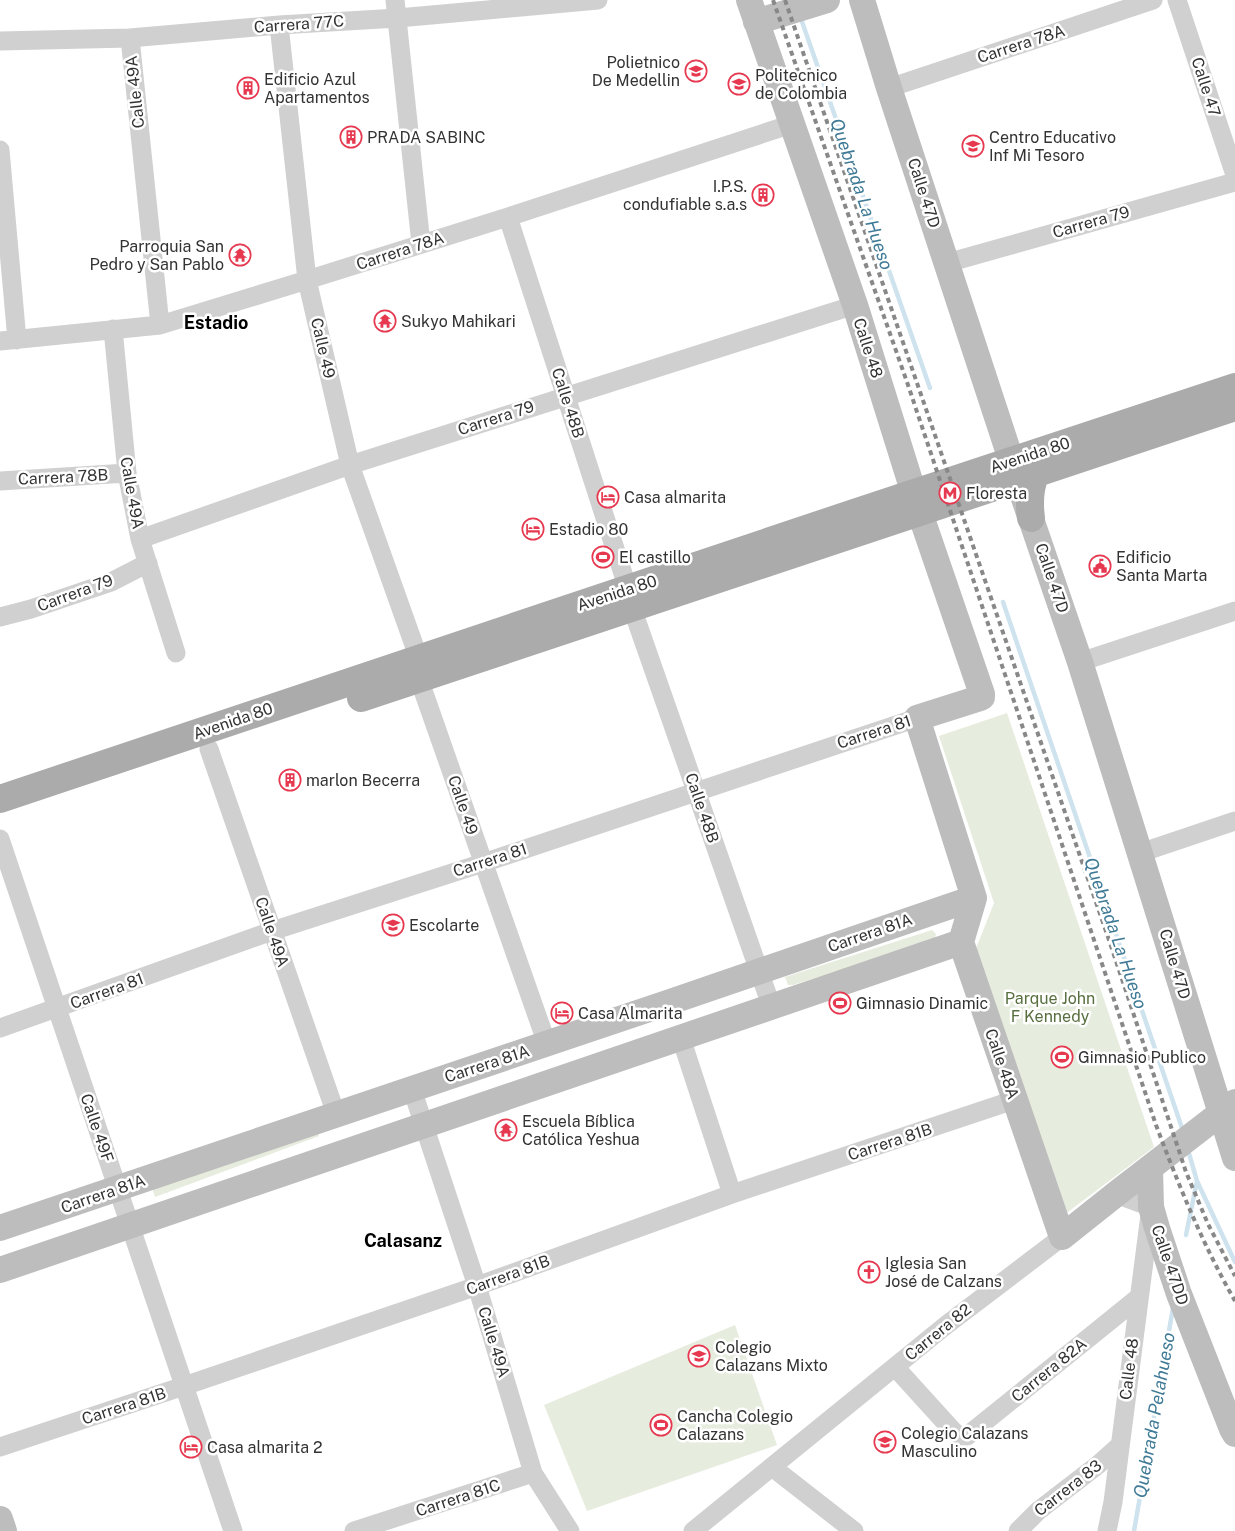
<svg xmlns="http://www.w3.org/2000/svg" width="1235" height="1531" font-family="'Public Sans',sans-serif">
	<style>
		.green { fill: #e6ecde }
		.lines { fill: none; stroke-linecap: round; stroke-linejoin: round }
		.stream { stroke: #cee3ee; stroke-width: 4.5 }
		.street { stroke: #d0d0d0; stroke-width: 19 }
		.secondary { stroke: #bdbdbd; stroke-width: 26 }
		.primary { stroke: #ababab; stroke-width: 28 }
		.rail { stroke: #888; stroke-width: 4; stroke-dasharray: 5 4; stroke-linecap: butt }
		.labels { text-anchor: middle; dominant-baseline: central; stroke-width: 5; stroke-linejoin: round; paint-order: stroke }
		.street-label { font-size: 16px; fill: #333; stroke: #fff }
		.poi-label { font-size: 16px; fill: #333; stroke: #fff; text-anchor: start }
		.park-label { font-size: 16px; fill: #586f3f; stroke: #fff }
		.water-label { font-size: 18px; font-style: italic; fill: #3f7a96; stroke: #fff }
		.neighbourhood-label { font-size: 18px; font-weight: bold; fill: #000; stroke: #fff }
	</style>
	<rect width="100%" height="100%" fill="#fff"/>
	<path class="green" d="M1007,713L1154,1147L1064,1215L975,951L994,903L939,736Z
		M932,930L936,934L935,938L932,941L793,985H788L785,977Z
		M313,1125L319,1136L155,1197L150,1182Z
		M735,1325L777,1445L587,1511L544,1405Z"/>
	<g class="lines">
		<path class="stream" d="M800,16L930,388
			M1003,602L1183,1131
			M1188,1150L1197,1181L1235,1262
			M1186,1235L1197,1181
			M1134,1531L1173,1308"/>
		<path class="street" d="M395,0L421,244
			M1177,0L1235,175
			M279,25L307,280L350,465L419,659
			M130,38L160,325
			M0,41L130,38L279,25L398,18L598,0
			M889,88L1153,0
			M0,150L17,340
			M508,217L628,589
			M947,263L1235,182
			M113,329L127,473L140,539L176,653
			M0,341L160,325L307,280L508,217L792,124
			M0,481L127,473
			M140,539L350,465L855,305
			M632,608L772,1008
			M0,617L31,609L111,582L148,563
			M1080,662L1235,611
			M419,679L547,1044
			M209,749L336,1114
			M0,839L233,1531
			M1140,853L1235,821
			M0,1028L272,931L483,863L917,718
			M681,1038L732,1194
			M412,1089L477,1286L533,1473L570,1531
			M895,1367L954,1432L960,1436H967L1138,1298
			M0,1447L184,1386L477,1286L732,1194L1014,1100
			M772,1467L854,1531
			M354,1531L533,1473
			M693,1531L945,1326L1062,1237
			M1018,1531L1038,1511L1099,1464L1119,1446
			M1107,1531L1113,1502L1151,1207L1116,1194"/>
		<path class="secondary" d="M749,0L855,305L920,513L982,694V697L980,698L917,718L974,898L961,942L1062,1237L1116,1194L1235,1102
			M862,0L889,88L1018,481L1080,662L1235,1158
			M756,22L827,0
			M1150,1168L1151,1207L1157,1228L1179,1294L1232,1429L1235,1434
			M0,1228L670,1002L974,898
			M0,1270C321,1161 642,1053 961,942
			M0,1519L4,1531"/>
		<path class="primary" d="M1031,518C1029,503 1029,490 1035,475
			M361,698L1235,407
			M0,799L854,513L1235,387"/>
		<path class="rail" d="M773,0L908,385L1156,1125C1179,1186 1203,1245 1235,1301
			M785,0L1110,943L1186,1172L1208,1224L1235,1276"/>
	</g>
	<defs>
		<g id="university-ring" transform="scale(1.125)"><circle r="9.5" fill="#fff" stroke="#e63950" stroke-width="1.5"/><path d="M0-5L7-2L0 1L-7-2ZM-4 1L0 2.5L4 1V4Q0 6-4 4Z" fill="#e63950"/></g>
		<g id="building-ring" transform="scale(1.125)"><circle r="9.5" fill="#fff" stroke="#e63950" stroke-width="1.5"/><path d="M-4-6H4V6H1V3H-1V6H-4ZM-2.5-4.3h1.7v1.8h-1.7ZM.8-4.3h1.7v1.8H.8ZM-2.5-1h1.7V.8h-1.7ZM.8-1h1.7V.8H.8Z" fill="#e63950"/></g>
		<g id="school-ring" transform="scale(1.125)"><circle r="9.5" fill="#fff" stroke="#e63950" stroke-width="1.5"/><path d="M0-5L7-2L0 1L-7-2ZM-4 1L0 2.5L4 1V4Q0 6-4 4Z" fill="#e63950"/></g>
		<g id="temple-ring" transform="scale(1.125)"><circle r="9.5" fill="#fff" stroke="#e63950" stroke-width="1.5"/><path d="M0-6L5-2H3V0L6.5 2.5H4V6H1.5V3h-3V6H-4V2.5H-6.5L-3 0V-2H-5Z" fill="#e63950"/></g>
		<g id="metro-ring" transform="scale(1.125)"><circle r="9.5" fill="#fff" stroke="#e63950" stroke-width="1.5"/><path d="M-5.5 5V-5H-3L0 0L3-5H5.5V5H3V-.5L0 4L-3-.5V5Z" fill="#e63950"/></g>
		<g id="hotel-ring" transform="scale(1.125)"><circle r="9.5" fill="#fff" stroke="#e63950" stroke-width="1.5"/><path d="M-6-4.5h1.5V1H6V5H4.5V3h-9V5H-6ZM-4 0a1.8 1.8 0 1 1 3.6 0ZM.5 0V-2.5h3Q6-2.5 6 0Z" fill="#e63950"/></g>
		<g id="stadium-ring" transform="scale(1.125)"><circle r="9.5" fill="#fff" stroke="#e63950" stroke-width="1.5"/><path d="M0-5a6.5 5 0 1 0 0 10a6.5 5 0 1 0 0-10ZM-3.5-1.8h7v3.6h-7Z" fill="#e63950"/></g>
		<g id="civic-ring" transform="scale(1.125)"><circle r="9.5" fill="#fff" stroke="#e63950" stroke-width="1.5"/><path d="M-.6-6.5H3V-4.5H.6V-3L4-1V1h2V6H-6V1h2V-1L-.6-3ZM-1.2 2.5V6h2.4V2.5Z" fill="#e63950"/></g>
		<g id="church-ring" transform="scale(1.125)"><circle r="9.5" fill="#fff" stroke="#e63950" stroke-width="1.5"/><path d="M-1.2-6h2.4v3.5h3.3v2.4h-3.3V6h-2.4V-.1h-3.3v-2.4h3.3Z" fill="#e63950"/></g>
	</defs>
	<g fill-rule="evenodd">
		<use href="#university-ring" x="696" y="71"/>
		<use href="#university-ring" x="739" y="84"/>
		<use href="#building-ring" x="248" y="88"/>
		<use href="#building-ring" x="351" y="137"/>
		<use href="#school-ring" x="973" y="146"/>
		<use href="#building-ring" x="763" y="195"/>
		<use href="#temple-ring" x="240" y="255"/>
		<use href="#temple-ring" x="385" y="321"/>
		<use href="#metro-ring" x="950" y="493"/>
		<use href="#hotel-ring" x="608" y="497"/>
		<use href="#hotel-ring" x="533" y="529"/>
		<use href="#stadium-ring" x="603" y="557"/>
		<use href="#civic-ring" x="1100" y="566"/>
		<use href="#building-ring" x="290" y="780"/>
		<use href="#school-ring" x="393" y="925"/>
		<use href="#stadium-ring" x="840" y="1003"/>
		<use href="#hotel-ring" x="562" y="1013"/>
		<use href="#stadium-ring" x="1062" y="1057"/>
		<use href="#temple-ring" x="506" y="1130"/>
		<use href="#church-ring" x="869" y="1272"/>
		<use href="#school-ring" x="699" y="1356"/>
		<use href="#stadium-ring" x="661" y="1425"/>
		<use href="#school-ring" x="885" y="1442"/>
		<use href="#hotel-ring" x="191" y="1447"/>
	</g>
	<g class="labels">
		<g class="street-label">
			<text transform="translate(299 24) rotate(-4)">Carrera 77C</text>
			<text transform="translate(1021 44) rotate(-18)">Carrera 78A</text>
			<text transform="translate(1206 87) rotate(72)">Calle 47</text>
			<text transform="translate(135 92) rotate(-96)">Calle 49A</text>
			<text transform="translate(924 193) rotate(72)">Calle 47D</text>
			<text transform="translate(1091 222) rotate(-16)">Carrera 79</text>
			<text transform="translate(400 251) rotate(-18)">Carrera 78A</text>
			<text transform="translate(323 348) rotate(77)">Calle 49</text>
			<text transform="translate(868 348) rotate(72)">Calle 48</text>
			<text transform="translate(568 403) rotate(72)">Calle 48B</text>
			<text transform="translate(496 418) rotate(-18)">Carrera 79</text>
			<text transform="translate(1030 455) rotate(-18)">Avenida 80</text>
			<text transform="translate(63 477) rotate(-3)">Carrera 78B</text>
			<text transform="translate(132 493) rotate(80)">Calle 49A</text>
			<text transform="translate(1052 578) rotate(71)">Calle 47D</text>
			<text transform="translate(75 593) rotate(-20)">Carrera 79</text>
			<text transform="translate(617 593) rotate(-18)">Avenida 80</text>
			<text transform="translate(233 721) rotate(-19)">Avenida 80</text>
			<text transform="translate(874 732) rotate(-18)">Carrera 81</text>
			<text transform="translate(463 805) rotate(71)">Calle 49</text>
			<text transform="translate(702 808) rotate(71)">Calle 48B</text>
			<text transform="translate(490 860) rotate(-18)">Carrera 81</text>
			<text transform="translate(272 932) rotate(71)">Calle 49A</text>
			<text transform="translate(870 933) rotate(-19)">Carrera 81A</text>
			<text transform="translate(1175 964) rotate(73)">Calle 47D</text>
			<text transform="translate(107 991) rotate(-20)">Carrera 81</text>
			<text transform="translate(487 1064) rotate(-18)">Carrera 81A</text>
			<text transform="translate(1002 1064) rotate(71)">Calle 48A</text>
			<text transform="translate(97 1128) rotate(71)">Calle 49F</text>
			<text transform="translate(890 1142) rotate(-18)">Carrera 81B</text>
			<text transform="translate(103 1194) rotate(-19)">Carrera 81A</text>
			<text transform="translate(1170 1265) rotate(71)">Calle 47DD</text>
			<text transform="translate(508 1275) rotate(-20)">Carrera 81B</text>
			<text transform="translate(938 1332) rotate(-39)">Carrera 82</text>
			<text transform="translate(494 1342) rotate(73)">Calle 49A</text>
			<text transform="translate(1129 1369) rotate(-83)">Calle 48</text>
			<text transform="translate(1049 1370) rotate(-39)">Carrera 82A</text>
			<text transform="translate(124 1406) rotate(-18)">Carrera 81B</text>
			<text transform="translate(1068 1488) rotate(-38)">Carrera 83</text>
			<text transform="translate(458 1498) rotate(-18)">Carrera 81C</text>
		</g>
		<g class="poi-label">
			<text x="680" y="62" text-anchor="end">Polietnico<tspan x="680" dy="18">De Medellin</tspan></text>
			<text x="755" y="75">Politecnico<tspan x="755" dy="18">de Colombia</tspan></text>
			<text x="264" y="79">Edificio Azul<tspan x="264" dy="18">Apartamentos</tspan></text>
			<text x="367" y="137">PRADA SABINC</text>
			<text x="989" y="137">Centro Educativo<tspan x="989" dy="18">Inf Mi Tesoro</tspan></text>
			<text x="747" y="186" text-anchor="end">I.P.S.<tspan x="747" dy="18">condufiable s.a.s</tspan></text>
			<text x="224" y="246" text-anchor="end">Parroquia San<tspan x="224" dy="18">Pedro y San Pablo</tspan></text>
			<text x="401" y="321">Sukyo Mahikari</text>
			<text x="966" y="493">Floresta</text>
			<text x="624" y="497">Casa almarita</text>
			<text x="549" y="529">Estadio 80</text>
			<text x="619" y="557">El castillo</text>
			<text x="1116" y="557">Edificio<tspan x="1116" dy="18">Santa Marta</tspan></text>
			<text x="306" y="780">marlon Becerra</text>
			<text x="409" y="925">Escolarte</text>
			<text x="856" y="1003">Gimnasio Dinamic</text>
			<text x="578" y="1013">Casa Almarita</text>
			<text x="1078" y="1057">Gimnasio Publico</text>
			<text x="522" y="1121">Escuela Bíblica<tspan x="522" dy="18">Católica Yeshua</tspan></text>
			<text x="885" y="1263">Iglesia San<tspan x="885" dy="18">José de Calzans</tspan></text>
			<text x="715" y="1347">Colegio<tspan x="715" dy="18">Calazans Mixto</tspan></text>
			<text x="677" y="1416">Cancha Colegio<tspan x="677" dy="18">Calazans</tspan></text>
			<text x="901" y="1433">Colegio Calazans<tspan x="901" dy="18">Masculino</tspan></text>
			<text x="207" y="1447">Casa almarita 2</text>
		</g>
		<g class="park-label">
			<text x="1050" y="998">Parque John<tspan x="1050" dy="18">F Kennedy</tspan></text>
		</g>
		<g class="water-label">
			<text transform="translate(862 194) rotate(71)">Quebrada La Hueso</text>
			<text transform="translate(1116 933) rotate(71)">Quebrada La Hueso</text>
			<text transform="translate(1154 1415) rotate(-80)">Quebrada Pelahueso</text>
		</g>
		<g class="neighbourhood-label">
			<text x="216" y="322">Estadio</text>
			<text x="403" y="1240">Calasanz</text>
		</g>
	</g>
</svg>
